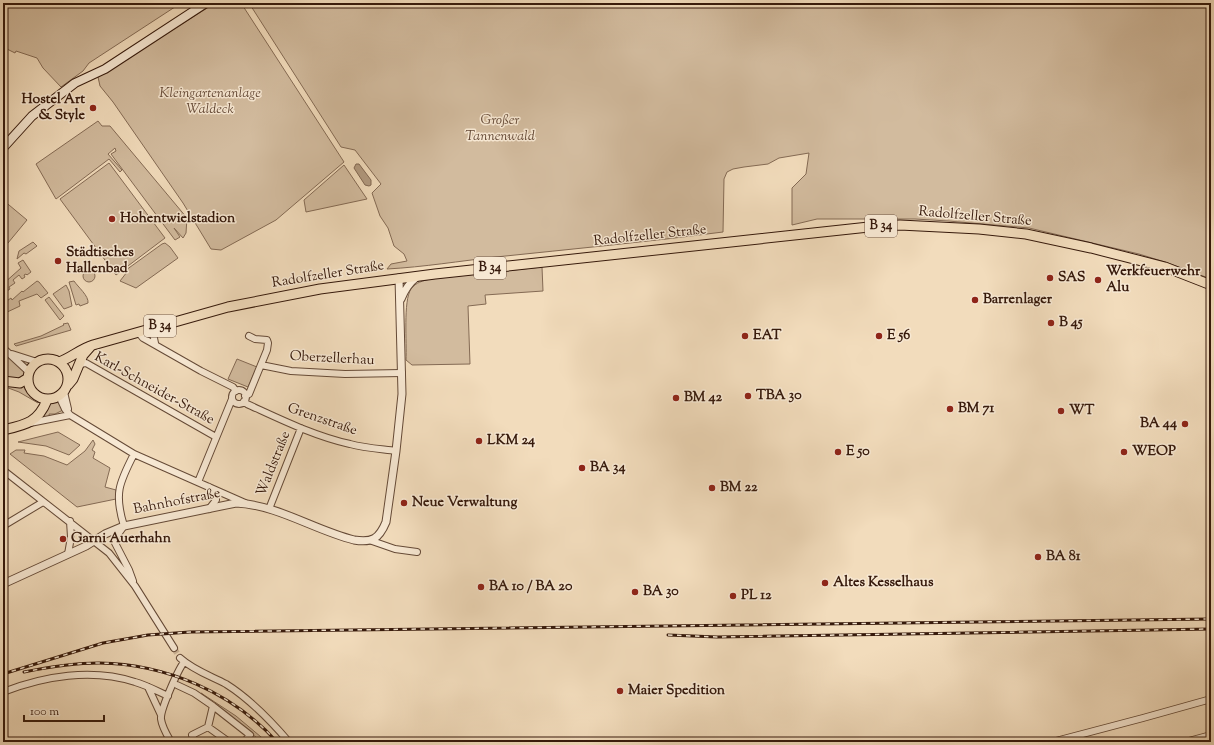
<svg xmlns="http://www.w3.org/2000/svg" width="1214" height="745" font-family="'Sorts Mill Goudy',serif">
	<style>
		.green { fill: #d2bb9e; stroke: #846a54 }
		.water { fill: #b29a80; stroke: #806651 }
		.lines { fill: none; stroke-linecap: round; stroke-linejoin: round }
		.minor-tunnel { stroke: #ccb599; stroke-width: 6; stroke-dasharray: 6 3; stroke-linecap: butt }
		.minor-casing { stroke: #654a37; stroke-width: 8 }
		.tertiary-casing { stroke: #654a37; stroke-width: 9 }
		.secondary-casing { stroke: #36190b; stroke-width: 10 }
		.primary-casing { stroke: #36190b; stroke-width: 11 }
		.minor { stroke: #f7e8d3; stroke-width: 6 }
		.tertiary { stroke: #f7e8d3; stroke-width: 7 }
		.secondary { stroke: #f7e8d3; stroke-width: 8 }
		.primary { stroke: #f2dcbc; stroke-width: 9 }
		.rail-casing { stroke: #36190b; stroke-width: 3 }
		.rail { stroke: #f7e8d3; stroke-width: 1.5; stroke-dasharray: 4.5; stroke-linecap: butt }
		.poi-dot { fill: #8f2418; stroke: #f7e8d3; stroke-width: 1.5 }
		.labels { text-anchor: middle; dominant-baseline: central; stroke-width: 3; stroke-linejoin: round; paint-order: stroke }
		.shield { fill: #f7e8d3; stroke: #705747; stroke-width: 1 }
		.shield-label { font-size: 13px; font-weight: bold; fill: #36190b }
		.park-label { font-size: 14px; font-style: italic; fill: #654a37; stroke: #f7e8d3 }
		.poi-label { font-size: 14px; font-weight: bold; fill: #36190b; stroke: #f7e8d3; text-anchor: start }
		.street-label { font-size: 14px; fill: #36190b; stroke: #f7e8d3 }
	</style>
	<rect width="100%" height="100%" fill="#f2dcbc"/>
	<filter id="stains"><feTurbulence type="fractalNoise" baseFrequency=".005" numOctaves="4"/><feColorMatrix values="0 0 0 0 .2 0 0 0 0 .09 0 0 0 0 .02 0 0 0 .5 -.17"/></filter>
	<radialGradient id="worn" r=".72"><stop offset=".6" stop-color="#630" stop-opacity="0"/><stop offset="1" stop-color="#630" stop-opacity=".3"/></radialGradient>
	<path class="green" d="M3,3H181L89,63L83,71L61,87L43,68L37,58L16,51L15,53L3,47Z
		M215,3H241L344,162L276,220L221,250L211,249L183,203L113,102L100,86L98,77Z
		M249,3H1211V279L1168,263L1139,254L1029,228L948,221L915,219H817L792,225V188L806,174L809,153L779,158L768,164L744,167L733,169L727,172L724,179L723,232C647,242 572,249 496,257C460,261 424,267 387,269L391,264L407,261L404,254L394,246L388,228L380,216L372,193L381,184L355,150L341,147Z
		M98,121L102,126H110L187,218L186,233L183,238L174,228L180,237L175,240L111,154L116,151L115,148L108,154L122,170L120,172L109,159L56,199L36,164Z
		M109,163L165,238L116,275L60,199Z
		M344,165L367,199L306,212L304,200Z
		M3,200L27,220L3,249Z
		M33,242L37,246L26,254L24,253L17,259L19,251Z
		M165,243L170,247L178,258L136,288L120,281L127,272L126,270L162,244Z
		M23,260L31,272L27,275L26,274L24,275L25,277L22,279L19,275L13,280L15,283L9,287L10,289L7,291L5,289L3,290V284L21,268L18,263Z
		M542,267L543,291L485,295L486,304L468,306L470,364L412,365L406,360C407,343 403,301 411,289C416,282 423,281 430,279Z
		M83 276a6 6 0 1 1 12 0a6 6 0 1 1-12 0Z
		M37,281L39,282L48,293L41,298L37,294L19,301L20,306L3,314V306L5,305L4,303L11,298L12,300L22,291L23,292Z
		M74,281C78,287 89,296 88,303L80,306L79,304L76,305L69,282Z
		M66,285L69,291L72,306L64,309L53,294Z
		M49,297L64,316L60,320L45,300Z
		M68,323L71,330L16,346L14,344L41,336L64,325L63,324Z
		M3,348L37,362C24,374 26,390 41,398L38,403L19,392L3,386Z
		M237,359L257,367L248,387L228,379Z
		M59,396L65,409L55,414H49L50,419L36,418L47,400Z
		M58,432L80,445L69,455L46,446L18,442Z
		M93,440L95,444L92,450L95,452L93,458L110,468L105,487L116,490V499L77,507L10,454L16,450H25L24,453L44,456L67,465L85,451Z
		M201,693L236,716L267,742H262Z"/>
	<path class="water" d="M356,164H359L371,180V185L369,186L365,185L354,168Z"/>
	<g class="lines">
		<path class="minor-tunnel" d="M174,648L180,658"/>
		<g class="minor-casing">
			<path id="minor" d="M152,328L155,343
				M138,332L143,338L201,371L233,387L236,391
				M3,348L29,372
				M12,354L37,362
				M80,364L86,363L216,437
				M261,365L291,371L345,374L402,373
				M232 397a7 7 0 1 1 14 0a7 7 0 1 1-14 0Z
				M64,392L68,409
				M59,396L65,409L70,415L134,454L245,503
				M245,396L249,394L267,350L268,343L267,340L255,339L249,336
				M244,401L247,404C280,419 314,436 350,444C365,448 381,449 396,451
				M30,423L70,415
				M3,470L109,553L135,586L174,648
				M198,482L232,399
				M209,509L216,500V496L209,487
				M269,509L301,428
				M3,526L43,502
				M372,541L395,549L417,552
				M68,554L71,537L70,521
				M133,581L129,570L115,543L116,537L124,526C114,494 119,483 134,454
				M180,658C193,670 211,676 226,684C250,699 271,721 289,742
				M177,685L194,693L213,706L208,727L192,735L195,742
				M148,687L161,715
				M3,692C44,676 92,668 135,682C146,685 157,691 168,696
				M213,706L250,735L244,742
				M208,727L229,742
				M171,742C167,735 162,727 161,719C160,710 178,670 184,662
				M1052,742L1143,718L1211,699
				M1185,742L1211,735"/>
		</g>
		<g class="tertiary-casing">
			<path id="tertiary" d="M401,299C405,289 409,283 418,276
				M3,584L86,546L105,534L124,526L236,503C278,505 314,530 354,540C372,543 379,539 386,522L396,451L402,394L399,278"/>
		</g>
		<g class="secondary-casing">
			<path id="secondary" d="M3,148L32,116L75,83L105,69L206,3"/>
		</g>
		<g class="primary-casing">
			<path id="primary" d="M28 379a20 20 0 1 1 40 0a20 20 0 1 1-40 0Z
				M59,362C71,358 80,349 93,345L228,307L320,289L435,274L878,226L900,225L979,229L1026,234L1091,248L1165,267L1211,285
				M3,381L20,383L28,378
				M68,385L73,379L83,355L91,346
				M3,430C25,425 38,423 47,400"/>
		</g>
		<use href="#minor" class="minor"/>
		<use href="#tertiary" class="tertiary"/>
		<use href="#secondary" class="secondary"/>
		<use href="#primary" class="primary"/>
		<g class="rail-casing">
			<path id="rail" d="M668,635L717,637L1211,629
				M24,672C49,667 74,663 99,663C166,664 232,692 277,742
				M3,674L103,643L148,635L190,632L1211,619"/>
		</g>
		<use href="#rail" class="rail"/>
	</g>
	<g class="poi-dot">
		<circle cx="93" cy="108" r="4"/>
		<circle cx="112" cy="219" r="4"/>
		<circle cx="58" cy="261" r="4"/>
		<circle cx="1050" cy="278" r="4"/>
		<circle cx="1098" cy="280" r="4"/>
		<circle cx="975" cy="300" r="4"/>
		<circle cx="1051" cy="323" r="4"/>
		<circle cx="745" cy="336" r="4"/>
		<circle cx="879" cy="336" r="4"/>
		<circle cx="748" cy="396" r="4"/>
		<circle cx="676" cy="398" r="4"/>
		<circle cx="950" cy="409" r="4"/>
		<circle cx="1061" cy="411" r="4"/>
		<circle cx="1185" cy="424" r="4"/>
		<circle cx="479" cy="441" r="4"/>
		<circle cx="838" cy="452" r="4"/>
		<circle cx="1124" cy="452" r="4"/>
		<circle cx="582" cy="468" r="4"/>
		<circle cx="712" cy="488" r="4"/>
		<circle cx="404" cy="503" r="4"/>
		<circle cx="63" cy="539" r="4"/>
		<circle cx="1038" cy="557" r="4"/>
		<circle cx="825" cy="583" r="4"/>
		<circle cx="481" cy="587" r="4"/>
		<circle cx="635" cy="592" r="4"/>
		<circle cx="733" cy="596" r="4"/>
		<circle cx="620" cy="691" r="4"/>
	</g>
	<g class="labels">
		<g class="shield">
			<rect x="865" y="215" width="32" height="22" rx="3"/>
			<rect x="474" y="257" width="32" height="22" rx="3"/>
			<rect x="144" y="315" width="32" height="22" rx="3"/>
		</g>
		<g class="shield-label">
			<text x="881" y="226">B 34</text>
			<text x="490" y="268">B 34</text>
			<text x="160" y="326">B 34</text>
		</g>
		<g class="park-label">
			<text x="210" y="94">Kleingartenanlage<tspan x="210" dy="16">Waldeck</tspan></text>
			<text x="500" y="121">Großer<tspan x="500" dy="16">Tannenwald</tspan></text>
		</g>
		<g class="poi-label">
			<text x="85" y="100" text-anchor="end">Hostel Art<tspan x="85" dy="16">&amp; Style</tspan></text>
			<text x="120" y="219">Hohentwielstadion</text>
			<text x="66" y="253">Städtisches<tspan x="66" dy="16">Hallenbad</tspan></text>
			<text x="1106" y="272">Werkfeuerwehr<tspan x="1106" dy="16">Alu</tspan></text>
			<text x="1058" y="278">SAS</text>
			<text x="983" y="300">Barrenlager</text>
			<text x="1059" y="323">B 45</text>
			<text x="753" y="336">EAT</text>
			<text x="887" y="336">E 56</text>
			<text x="756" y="396">TBA 30</text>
			<text x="684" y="398">BM 42</text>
			<text x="958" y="409">BM 71</text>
			<text x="1069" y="411">WT</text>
			<text x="1177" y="424" text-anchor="end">BA 44</text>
			<text x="487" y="441">LKM 24</text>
			<text x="846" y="452">E 50</text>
			<text x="1132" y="452">WEOP</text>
			<text x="590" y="468">BA 34</text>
			<text x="720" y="488">BM 22</text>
			<text x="412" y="503">Neue Verwaltung</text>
			<text x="71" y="539">Garni Auerhahn</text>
			<text x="1046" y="557">BA 81</text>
			<text x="833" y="583">Altes Kesselhaus</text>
			<text x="489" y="587">BA 10 / BA 20</text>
			<text x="643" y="592">BA 30</text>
			<text x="741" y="596">PL 12</text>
			<text x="628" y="691">Maier Spedition</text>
		</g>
		<g class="street-label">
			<text transform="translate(975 217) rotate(5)">Radolfzeller Straße</text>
			<text transform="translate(650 236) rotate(-6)">Radolfzeller Straße</text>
			<text transform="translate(328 275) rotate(-9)">Radolfzeller Straße</text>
			<text transform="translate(332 359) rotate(3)">Oberzellerhau</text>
			<text transform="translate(154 389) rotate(29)">Karl-Schneider-Straße</text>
			<text transform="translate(322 420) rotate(19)">Grenzstraße</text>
			<text transform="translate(274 464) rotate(-68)">Waldstraße</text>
			<text transform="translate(177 502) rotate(-11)">Bahnhofstraße</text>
		</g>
	</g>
	<rect width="1214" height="745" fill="none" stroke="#f2dcbc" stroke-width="16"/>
	<rect x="4" y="4" width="1206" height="737" fill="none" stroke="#36190b" stroke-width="2"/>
	<rect x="8" y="8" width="1198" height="729" fill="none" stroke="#36190b"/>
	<path d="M24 715v6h80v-6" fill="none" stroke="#36190b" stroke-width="2"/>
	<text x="30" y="715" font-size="12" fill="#36190b" stroke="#f7e8d3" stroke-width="3" paint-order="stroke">100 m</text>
	<rect width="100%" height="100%" filter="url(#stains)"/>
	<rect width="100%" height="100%" fill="url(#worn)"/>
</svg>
